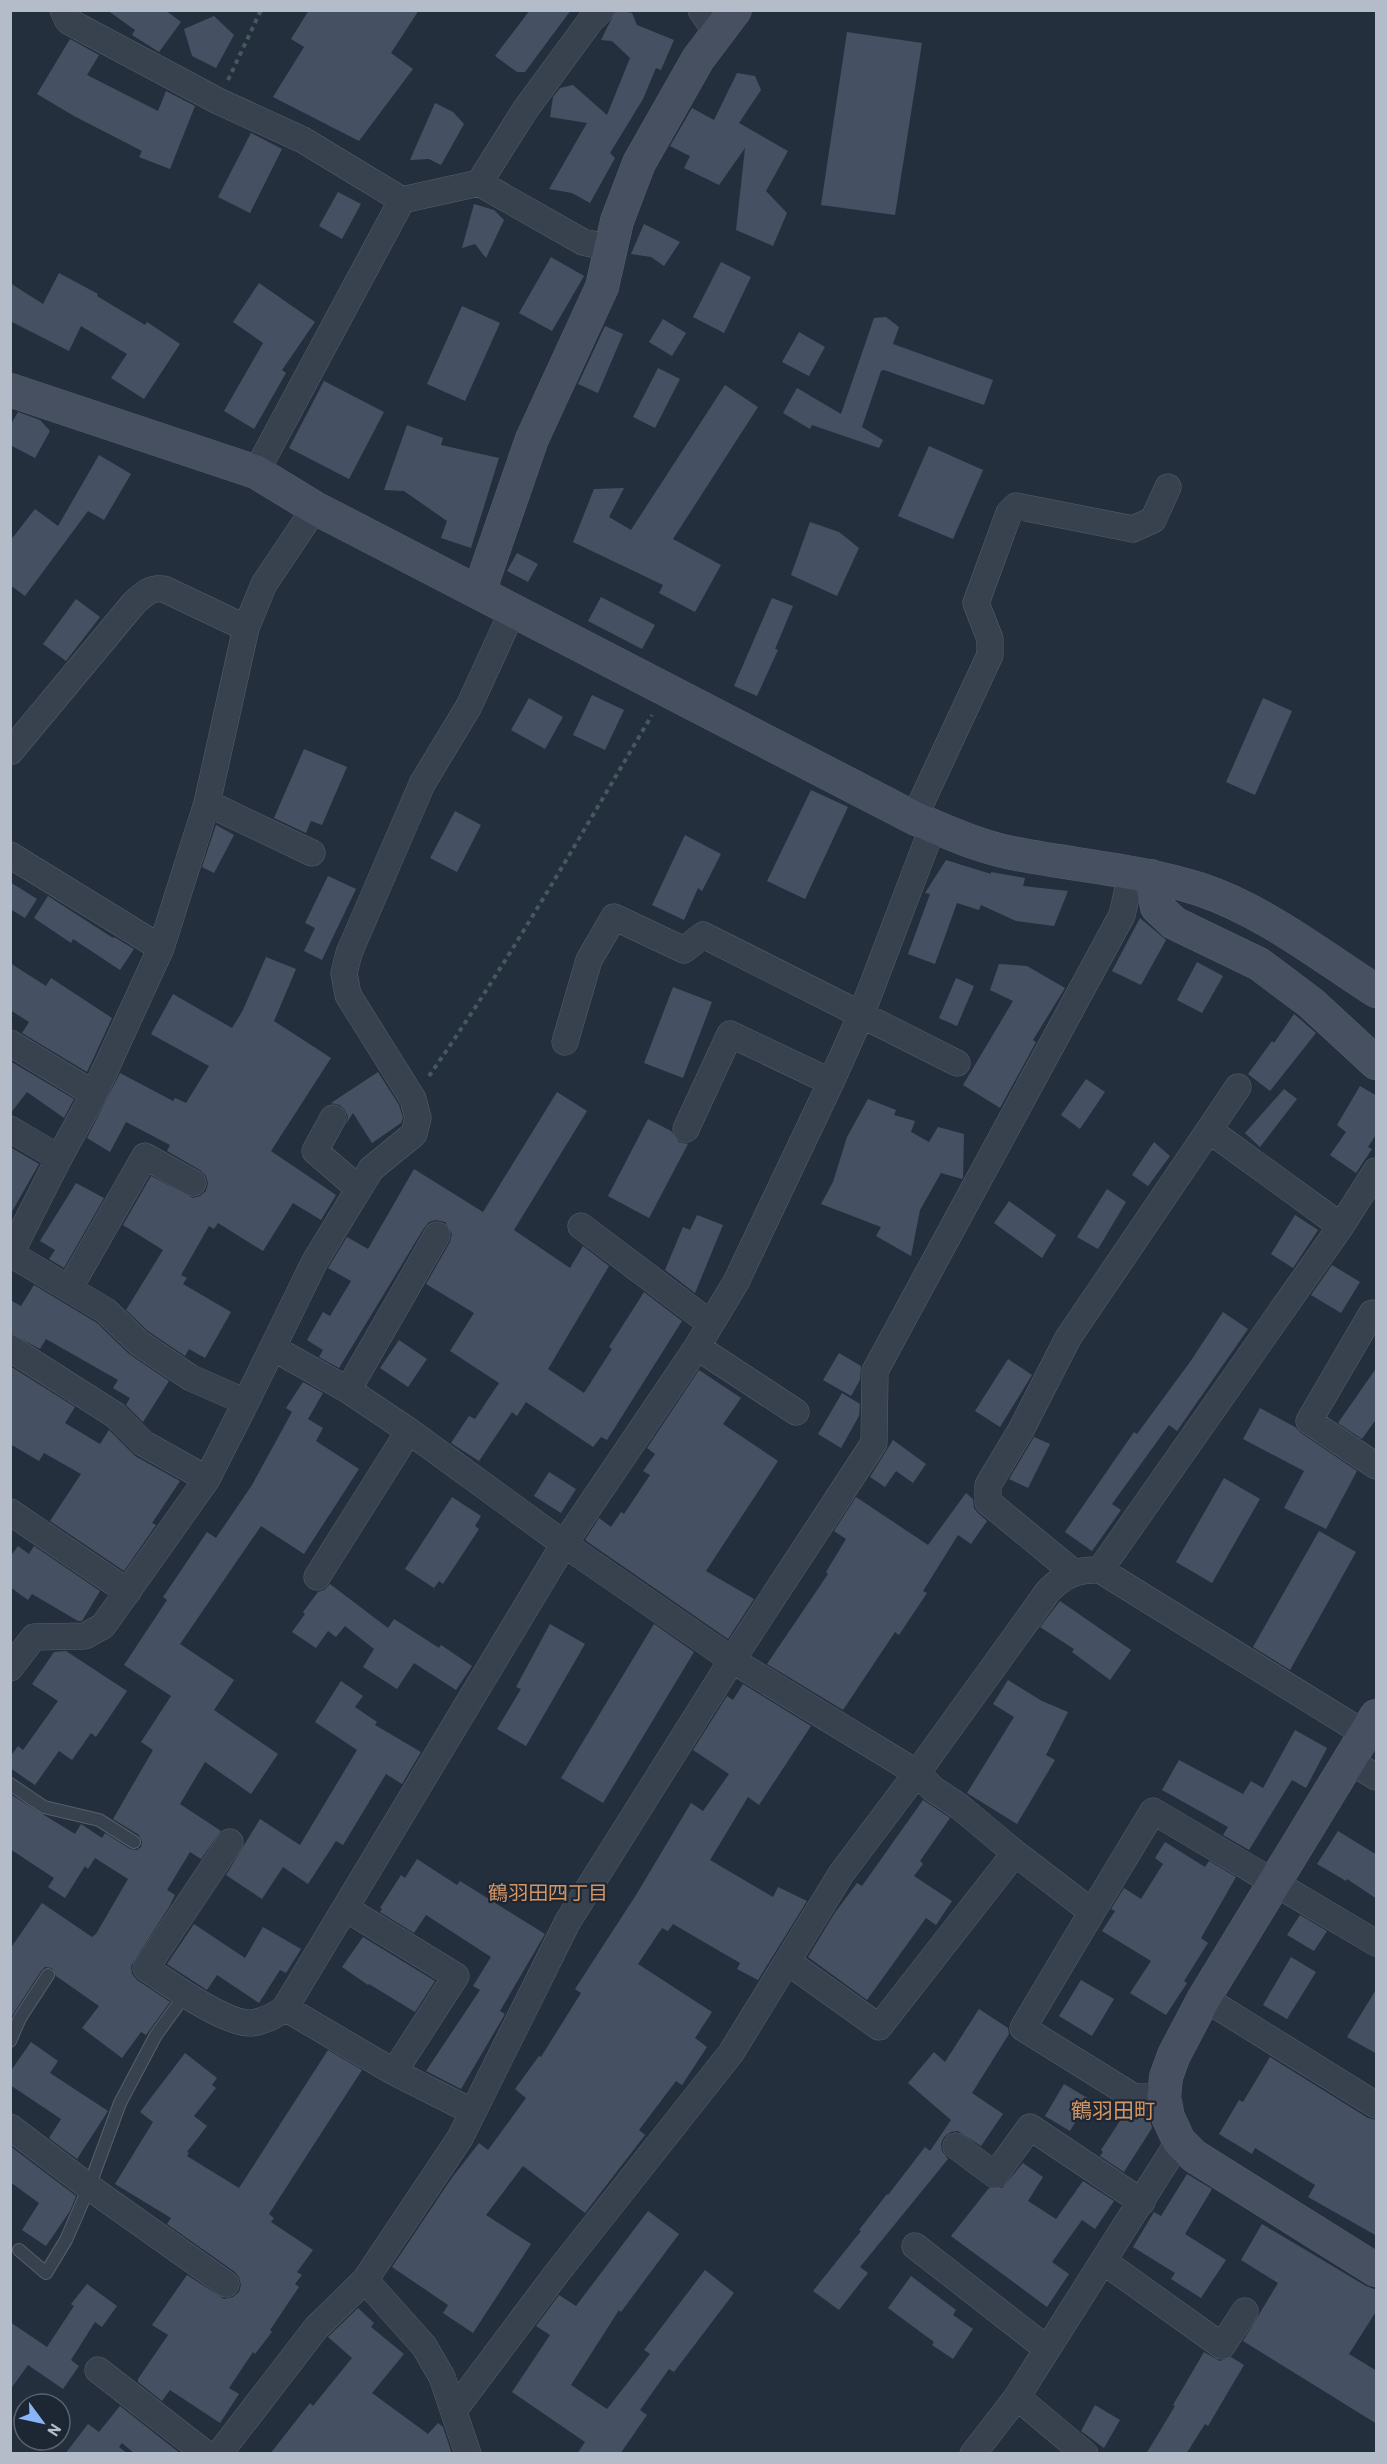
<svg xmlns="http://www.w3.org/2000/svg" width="1387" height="2464" font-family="Barlow,'Noto Sans JP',sans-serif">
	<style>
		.building { fill: #455162 }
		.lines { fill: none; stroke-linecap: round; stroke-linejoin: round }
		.lane-casing { stroke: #565f6c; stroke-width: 14 }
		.street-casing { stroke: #565f6c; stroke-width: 27 }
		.secondary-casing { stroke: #565f6c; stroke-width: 34 }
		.path { stroke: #44595c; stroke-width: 4; stroke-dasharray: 4.5 4.5; stroke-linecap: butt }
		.lane { stroke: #38414e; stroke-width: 12 }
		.street { stroke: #38414e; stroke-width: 26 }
		.secondary { stroke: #465061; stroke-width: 33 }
		.labels { text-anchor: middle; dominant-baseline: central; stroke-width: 4.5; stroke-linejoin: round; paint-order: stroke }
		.neighbourhood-label { font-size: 20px; fill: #d59563; stroke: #1d2633 }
		.quarter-label { font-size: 21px; fill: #d59563; stroke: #1d2633 }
	</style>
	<rect width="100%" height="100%" fill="#242f3e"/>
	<path class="building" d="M107,10H165L181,22L159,52L132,35L135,30Z
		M309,10H419L391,53L413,69L359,141L273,97L304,47L291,39Z
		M530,10H571L525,72H517L495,56Z
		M616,10L632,13L637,25L674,40L661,70L656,68L643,99L610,153L615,158L590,203L572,193L549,189L587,123L550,117L553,97L560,88L573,85L607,115L630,58L612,41L601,40Z
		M214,16L234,35L216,68L192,56L184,29Z
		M847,32L922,43L895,215L821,205Z
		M70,39L99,55L87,75L158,111L166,91L195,106L170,169L139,157L142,151L74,116L37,94Z
		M737,73L755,76L761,90L739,123L788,151L766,191L787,213L773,246L736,230L745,148L719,185L684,168L690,156L670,146L692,108L714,120Z
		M435,103L453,112L464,124L441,165L429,159L410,160Z
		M251,133L282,149L250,213L218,197Z
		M338,192L361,204L342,239L319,226Z
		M474,204L494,210L504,220L486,258L475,244L462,248Z
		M644,224L680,242L664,266L651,257L631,254Z
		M551,257L584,276L552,331L519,313Z
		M721,262L751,277L724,333L693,317Z
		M59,273L98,294L97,296L145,325L147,322L180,344L144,399L111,378L127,354L81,326L69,351L10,321V283L43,304Z
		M259,283L315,322L282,370L286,373L254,429L224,411L263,343L233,322Z
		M462,306L500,323L465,401L427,384Z
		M886,317L899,327L893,344L993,380L984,405L884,370L881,371L862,427L883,440L879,448L812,425L810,429L783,413L797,388L841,414L874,318Z
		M663,319L686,333L672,356L649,342Z
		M605,326L623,334L598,393L578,384Z
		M799,332L825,347L809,376L782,362Z
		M658,368L680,379L655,428L633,417Z
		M324,381L384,412L349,479L289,448Z
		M725,385L758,407L673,539L721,565L695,612L659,593L663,585L573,542L594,489L624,488L609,517L631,530Z
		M18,412L40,420L50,431L35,458L10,445V426Z
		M407,425L443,438L441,445L499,458L471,548L441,538L447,521L404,491L384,490Z
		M929,446L983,470L953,539L898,516Z
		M99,455L131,474L104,520L88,511L25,596L10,585V541L35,509L58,526Z
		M810,522L839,532L859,548L837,596L791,575Z
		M517,553L538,564L528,582L507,571Z
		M601,597L655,625L642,649L588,621Z
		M772,598L793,606L775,649L778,650L757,696L734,686Z
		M76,599L100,617L66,661L43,644Z
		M592,695L624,710L605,750L573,735Z
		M529,698L563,717L545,749L511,730Z
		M1263,698L1292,711L1255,795L1226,782Z
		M304,749L347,767L322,825L311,821L306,833L274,818Z
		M811,790L848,807L805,899L767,881Z
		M455,811L481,825L457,872L430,858Z
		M216,825L234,835L214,873L202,867Z
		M685,835L721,854L702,891L698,888L684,920L652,905Z
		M946,860L991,874V872L1025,878L1023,886L1068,891L1054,926L1016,921L981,905L979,910L957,903L935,964L908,954L930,894L925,893Z
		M328,876L356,889L322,960L304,951L315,928L305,923Z
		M10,882L37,899L25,918L10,909Z
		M48,896L113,938L114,937L134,949L120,970L73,939L71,943L34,918Z
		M1140,918L1166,940L1141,985L1112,971Z
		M266,957L296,969L274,1021L331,1058L271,1151L336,1195L321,1220L293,1203L263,1251L218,1223L214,1229L209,1226L181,1275L187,1278L183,1284L231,1312L205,1358L189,1349L185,1356L148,1331L126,1310L163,1250L123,1225L151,1176L193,1198L200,1196L206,1191L208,1183L206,1176L200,1170L167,1151L170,1145L126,1122L110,1152L87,1138L120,1073L173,1101L175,1098L186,1103L209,1066L151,1034L173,994L232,1028L243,1010Z
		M1197,962L1223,976L1202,1013L1177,1000Z
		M10,963L46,986L51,978L112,1018L87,1072L22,1033L29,1022L10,1010Z
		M999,964L1027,966L1065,988L1033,1040L1036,1042L1000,1108L963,1085L1013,1001L990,990Z
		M956,978L974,986L957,1026L939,1018Z
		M673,987L712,1002L683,1078L644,1063Z
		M1294,1014L1316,1033L1270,1091L1248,1074L1272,1041L1274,1043Z
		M10,1061L74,1099L64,1118L27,1092L10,1114Z
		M378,1072L399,1105L403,1118L401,1123L372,1143L353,1113L346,1124L348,1117L345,1110L340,1105L331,1103Z
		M1086,1079L1105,1092L1080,1129L1061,1115Z
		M1360,1086L1377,1096V1133L1368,1147L1372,1149L1356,1173L1330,1155L1346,1132L1337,1125Z
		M1284,1089L1297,1099L1260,1147L1245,1133Z
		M557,1092L587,1111L514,1230L570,1268L583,1246L609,1266L548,1369L584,1393L612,1349L609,1347L644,1292L682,1321L607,1440L601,1437L593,1447L526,1402L517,1416L512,1412L479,1461L451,1443L469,1416L475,1419L499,1383L450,1351L474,1313L426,1284L450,1242L452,1234L445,1222L436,1220L429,1222L424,1228L339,1368L319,1357L323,1350L307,1340L323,1312L330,1316L351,1281L328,1268L347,1237L368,1249L414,1169L483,1212Z
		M868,1099L896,1110L894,1115L915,1121L911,1132L929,1142L938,1127L964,1134L963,1177L962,1179L941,1173L920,1210L911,1256L876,1236L881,1227L821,1204L833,1182L847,1137Z
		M648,1119L671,1131L679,1142L688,1144L649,1218L608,1196Z
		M1154,1142L1170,1156L1148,1186L1132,1175Z
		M10,1147L39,1164L10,1215Z
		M76,1183L104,1198L64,1268L49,1259L55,1250L40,1241Z
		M1107,1189L1126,1202L1098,1249L1077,1237Z
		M1009,1201L1056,1235L1042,1258L994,1223Z
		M697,1215L723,1225L695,1293L665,1270L683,1227L690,1230Z
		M1295,1215L1318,1230L1293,1268L1271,1254Z
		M1332,1265L1360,1282L1341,1313L1311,1295Z
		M34,1285L97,1323L129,1354L169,1381L143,1422L126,1405L130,1398L113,1388L118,1380L46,1339L40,1349L10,1333V1300L21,1306Z
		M1223,1312L1248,1329L1177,1431L1169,1425L1112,1504L1121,1510L1092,1551L1065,1532L1134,1432L1137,1434L1190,1362Z
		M399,1340L427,1359L408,1387L380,1368Z
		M839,1353L861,1366L860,1380L851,1396L823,1380Z
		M1008,1359L1032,1375L1000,1427L975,1411Z
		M10,1366L75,1407L65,1423L100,1444L109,1430L135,1456L180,1481L152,1523L156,1525L124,1571L50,1521L81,1474L44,1453L39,1461L10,1444Z
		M1377,1367V1418L1362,1439L1338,1423Z
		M699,1370L741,1398L723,1424L778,1461L706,1571L754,1599L728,1639L585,1540L599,1518L611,1527L621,1512L624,1514L650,1475L643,1471L655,1454L647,1448Z
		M303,1382L323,1393L308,1419L323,1428L316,1441L359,1469L304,1554L261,1526L180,1644L234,1680L214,1710L278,1754L251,1794L205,1762L180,1804L221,1831L201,1859L190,1852L167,1890L175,1895L169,1907L131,1966L132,1974L137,1980L170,2002L146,2035L141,2032L122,2058L82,2028L99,2006L56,1976L52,1968L45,1967L41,1971L10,2019V1949L42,1903L92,1937L96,1934L128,1879L95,1858L88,1869L85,1866L65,1898L48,1887L54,1878L10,1849V1794L75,1834L81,1824L102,1838L105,1833L130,1849L137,1850L141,1847L142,1842L139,1835L113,1819L153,1750L141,1742L171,1696L124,1665L167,1600L163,1597L207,1532L216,1538L252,1485L292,1412L286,1408Z
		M842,1393L860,1404L859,1416L841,1448L818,1434Z
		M1260,1408L1295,1427L1301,1433L1357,1471L1326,1529L1284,1508L1304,1471L1243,1439Z
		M1034,1437L1050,1444L1028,1488L1009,1479Z
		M893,1440L926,1464L913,1483L896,1471L885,1487L870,1477Z
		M549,1472L576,1489L561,1513L534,1496Z
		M1224,1478L1260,1499L1212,1583L1176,1562Z
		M966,1493L973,1499L974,1508L978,1513L987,1521L971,1544L958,1535L923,1591L927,1593L899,1635L895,1632L843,1710L767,1664L828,1574L826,1572L846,1539L834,1531L856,1497L928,1545Z
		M452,1497L481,1516L475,1526L479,1529L443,1584L439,1581L434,1588L405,1569Z
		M1319,1531L1356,1552L1290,1670L1253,1647Z
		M18,1546L29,1554L34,1546L100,1591L82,1621H78L32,1594L28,1600L10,1587V1557Z
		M330,1584L388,1628L394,1619L439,1648L441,1645L472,1666L456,1690L414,1663L397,1689L363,1667L374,1649L345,1626L336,1637L328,1631L316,1648L292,1632L305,1614L303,1612L318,1592L324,1590Z
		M1060,1601L1131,1650L1110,1680L1072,1652L1074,1649L1040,1627Z
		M550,1624L585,1644L526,1746L497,1729L521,1689L516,1687Z
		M654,1624L694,1652L603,1803L561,1778Z
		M66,1651L127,1691L96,1737L91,1733L72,1760L59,1751L35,1785L10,1768V1757L18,1746L23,1750L58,1701L32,1684L54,1652Z
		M1008,1680L1042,1701L1068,1712L1046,1755L1055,1760L1017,1824L967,1793L1014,1717L993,1704Z
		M341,1681L363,1696L355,1707L377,1722L375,1725L421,1752L402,1784L386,1774L343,1845L336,1841L308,1884L283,1867L262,1899L226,1875L260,1819L300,1845L357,1750L315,1722Z
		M743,1684L811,1726L759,1805L748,1797L710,1860L773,1897L778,1887L807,1901L758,1980L737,1969L740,1963L673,1924L668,1931L662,1928L638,1964L712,2012L695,2038L707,2047L682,2085L676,2081L639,2130L645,2135L585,2213L523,2166L486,2215L531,2244L473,2333L443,2313L448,2305L392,2267L451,2179L479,2143L488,2150L526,2098L515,2089L539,2056L541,2057L581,1993L575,1989L636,1895L691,1803L703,1811L729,1774L693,1750L727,1696L733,1700Z
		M1295,1730L1327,1748L1306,1788L1292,1780L1249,1850L1223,1835L1228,1827L1162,1790L1179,1760L1243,1794L1251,1781L1263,1788Z
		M923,1800L950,1818L920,1861L923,1864L914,1876L952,1901L936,1925L926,1918L867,2000L808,1957L834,1914L857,1883L862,1886Z
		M1338,1831L1377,1855V1899L1347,1879L1346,1881L1317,1864Z
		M1165,1842L1205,1867L1209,1861L1236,1877L1201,1938L1208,1943L1184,1981L1187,1983L1166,2015L1130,1993L1151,1961L1102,1931L1115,1911L1111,1909L1124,1888L1141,1899L1163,1864L1155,1858Z
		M417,1859L457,1885L460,1881L545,1934L500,2011L505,2014L461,2089L426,2071L480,1990L473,1986L491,1957L426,1915L414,1933L380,1912L382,1909L380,1908L401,1875L405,1878Z
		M1300,1915L1327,1931L1314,1951L1287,1935Z
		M194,1924L245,1958L263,1927L301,1949L286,1973L280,1970L259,2003L217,1975L207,1990L167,1964Z
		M363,1937L435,1981L415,2012L369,1984L368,1985L342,1967Z
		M1291,1957L1316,1972L1287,2019L1263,2005Z
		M1081,1980L1114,1999L1092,2036L1059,2016Z
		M1377,1988V2054L1347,2037Z
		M979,2009L1008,2028L1009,2034L972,2093L1003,2114L981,2146L958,2131L951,2132L944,2137L941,2144L942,2151L948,2159L860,2267L868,2273L839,2310L813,2291L861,2231L859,2230L887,2194L888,2195L925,2147L930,2151L951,2120L908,2083L934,2052L945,2062Z
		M31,2042L58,2061L50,2073L108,2111L77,2159L49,2138L61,2119L10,2085V2072Z
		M328,2050L362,2070L269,2214L274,2218L271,2222L313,2250L297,2272L302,2275L295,2284L299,2287L270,2330L272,2332L255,2354L253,2352L229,2388L239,2394L220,2423L170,2390L162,2401L138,2382V2379L168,2335L152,2325L187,2275L224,2299L233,2297L239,2292L241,2285L239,2277L235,2272L167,2224L171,2218L115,2184L153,2122L140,2112L185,2053L217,2078L212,2085L216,2088L194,2116L207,2126L187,2152L189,2153L187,2156L239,2188Z
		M1270,2057L1368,2118L1377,2120V2236L1308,2197L1315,2185L1255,2148L1252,2154L1219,2134L1239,2100L1243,2102Z
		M1064,2084L1089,2099L1070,2131L1045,2116Z
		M1127,2110L1143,2112L1149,2116L1152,2128L1124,2172L1100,2156L1103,2152L1101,2150Z
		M10,2146L76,2196L70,2211L46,2246L22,2230L39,2203L10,2182Z
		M1023,2163L1043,2177L1028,2201L1056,2219L1083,2181L1114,2201L1095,2229L1082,2220L1052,2262L1069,2274L1047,2307L951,2236L989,2188H1002Z
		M1187,2174L1212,2189L1185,2234L1226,2260L1201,2298L1171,2279L1175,2273L1133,2247L1154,2212L1161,2216Z
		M648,2211L679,2234L621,2312L619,2310L571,2385L607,2409L650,2354L644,2350L705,2270L734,2293L674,2372L669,2369L640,2410L647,2415L620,2454H577L585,2442L512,2392L550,2335L536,2326L559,2295L576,2306Z
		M1262,2224L1366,2286L1377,2290V2310L1349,2354L1377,2371V2424L1243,2341L1278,2283L1241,2260Z
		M911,2276L956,2310L953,2315L973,2329L953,2359L932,2345L934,2342L888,2308Z
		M87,2284L117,2306L102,2327L95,2322L71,2360L79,2366L63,2389L28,2365L10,2390V2322L47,2347L74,2306L71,2304Z
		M358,2308L374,2323L371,2327L404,2354L372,2393L428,2434L438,2423L443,2427L452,2454H270L310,2403L313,2406L352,2358L328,2337Z
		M1204,2352L1220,2361L1231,2357L1244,2365L1208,2426L1205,2424L1186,2454H1146L1175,2406L1173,2405Z
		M1095,2405L1120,2420L1104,2448L1081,2431Z
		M120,2406L181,2454H135L122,2443L119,2447L128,2454H65L88,2424L99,2432Z"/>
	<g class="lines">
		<g class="lane-casing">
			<path id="lane" d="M10,1784L44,1807L99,1820L134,1842
				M10,2041L20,2018L48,1975
				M19,2250L46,2273L66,2240L89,2187L120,2103L156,2035L185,1995"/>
		</g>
		<g class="street-casing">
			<path id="street" d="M63,10L68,21L218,101L303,140L402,200L479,183
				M601,10L591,20L525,110L479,183L583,242L611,248
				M701,10L717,34
				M256,472L402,200
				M10,752L134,603C144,594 150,587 164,589L246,628
				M207,803L312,853
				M914,818L990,655V639L976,603L1009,513L1016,506L1133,529L1153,520L1168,487
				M10,855L161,948
				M565,1042L589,960L614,917L684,950L703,935L957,1063
				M10,1043L94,1094
				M1238,1087L1209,1130L1341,1226
				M333,1118L315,1151L359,1189
				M10,1129L59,1158
				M686,1129L730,1034L831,1082
				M581,1226L711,1324
				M11,1254L106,1311L139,1343L191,1378L246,1402L315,1261L371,1169L414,1134L418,1118L413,1099L348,995L344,973L349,953L422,784L469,706L513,610
				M10,1255L59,1158L94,1094L161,948L207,803L246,628L264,584L315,508
				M69,1289L145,1156L193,1183
				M1376,1316L1372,1313L1309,1421L1376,1466
				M697,1347L796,1412
				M10,1348L115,1415L143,1443L207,1479
				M273,1348L348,1390L409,1431L564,1544L732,1660L917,1773L933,1789L960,1807L1015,1853L1092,1912L1023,2028L1134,2097H1164
				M348,1390L437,1235
				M10,1512L128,1592
				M1100,1570L1341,1226L1376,1171
				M1073,1572L988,1502V1485L1021,1430L1068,1338L1209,1130
				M317,1577L409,1431
				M10,1668L34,1637L85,1636L103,1626L207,1479L246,1402
				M1350,1761L1376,1777
				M230,1842L146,1968C168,1983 226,2025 252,2023C265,2021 275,2016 285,2008L564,1544L697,1347L736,1282L831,1082L861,1015L933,826
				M345,1908L456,1976L394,2072
				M1092,1912L1153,1811L1376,1943
				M788,1962L879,2027L1015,1853
				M1204,1998L1376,2105
				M285,2008L394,2072L473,2112
				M10,2127L89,2187L226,2284
				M956,2146L995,2175L1030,2127L1142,2202
				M915,2246L1047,2349
				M1103,2261L1222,2346L1245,2311
				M365,2280L424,2346L442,2377L468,2454
				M98,2370L206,2454
				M1017,2397L1085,2454
				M455,2409L557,2273L731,2053L841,1874L917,1773L1049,1590C1065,1575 1077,1569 1100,1570L1365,1734
				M219,2454L316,2328L365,2280L460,2138L568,1921L732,1660L874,1443L875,1371L1122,915L1132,871
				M973,2454L1017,2397L1179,2141"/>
		</g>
		<g class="secondary-casing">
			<path id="secondary" d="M10,390L256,472L315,508L914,818C948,832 981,848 1017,854C1078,866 1139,870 1199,889C1263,910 1320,955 1376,991
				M479,592L532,439L602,287L617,221L639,163L698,59L735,10
				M1151,876L1157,907L1174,923L1259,964L1311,1003L1376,1063
				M1376,1716L1204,1998L1174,2055L1166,2077L1164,2097L1168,2117L1179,2141L1194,2156L1376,2270"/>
		</g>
		<path class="path" d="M228,80L261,10
			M429,1076C510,960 580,836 652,715"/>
		<use href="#lane" class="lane"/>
		<use href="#street" class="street"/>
		<use href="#secondary" class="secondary"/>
	</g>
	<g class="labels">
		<g class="neighbourhood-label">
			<text x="548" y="1892">鶴羽田四丁目</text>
		</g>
		<g class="quarter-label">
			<text x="1113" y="2109">鶴羽田町</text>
		</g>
	</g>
	<rect width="1387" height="2464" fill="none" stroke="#b4bcc9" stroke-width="24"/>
	<g transform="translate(42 2422) rotate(123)"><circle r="28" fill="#1d2633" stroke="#59626f" stroke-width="1.5"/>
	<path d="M0-4.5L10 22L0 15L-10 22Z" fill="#8ab4f8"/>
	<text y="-9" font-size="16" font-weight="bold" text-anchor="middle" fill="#b4bcc9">N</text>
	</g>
</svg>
